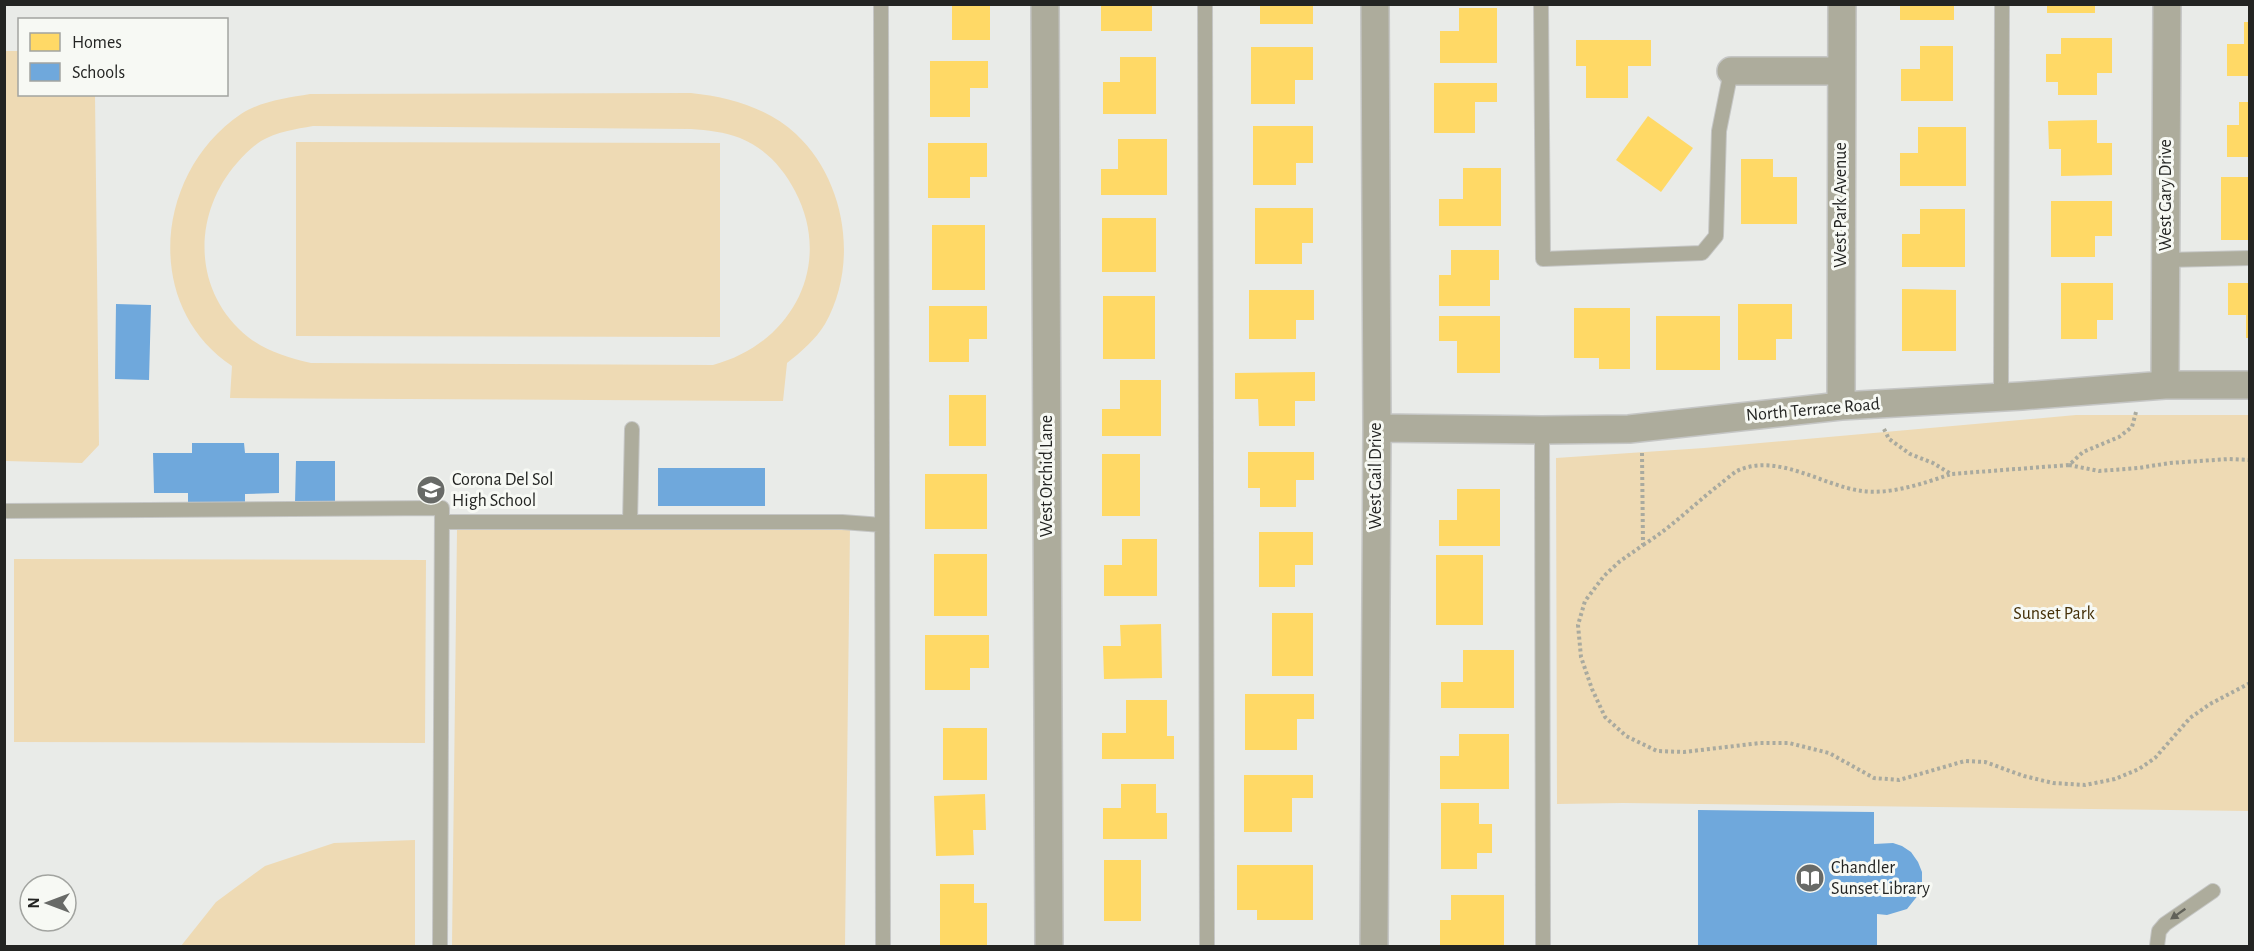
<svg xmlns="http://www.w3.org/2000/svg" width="2254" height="951" font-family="'Alegreya Sans',sans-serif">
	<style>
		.green { fill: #eedab4; fill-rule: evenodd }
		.homes { fill: #ffd966 }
		.schools { fill: #6fa8dc }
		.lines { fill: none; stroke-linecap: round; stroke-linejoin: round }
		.lane-casing { stroke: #c5c6c5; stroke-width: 16 }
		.street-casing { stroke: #c5c6c5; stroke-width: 30 }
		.path { stroke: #a9aa9f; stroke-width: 4; stroke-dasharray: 3 3; stroke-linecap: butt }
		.lane { stroke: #adac9c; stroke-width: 14 }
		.street { stroke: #adac9c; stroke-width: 27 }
		.oneway { fill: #616159 }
		.labels { text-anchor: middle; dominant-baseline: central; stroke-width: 6; stroke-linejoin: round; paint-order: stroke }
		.street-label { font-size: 18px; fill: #232422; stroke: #f7f9f4 }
		.poi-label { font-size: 18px; fill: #232422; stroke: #f7f9f4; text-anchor: start }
		.park-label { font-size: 18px; fill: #442f07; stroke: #f7f9f4 }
	</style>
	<rect width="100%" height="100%" fill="#e9ebe8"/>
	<path class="green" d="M4,51H19L20,94L95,95L99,445L82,463L5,461Z
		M691,93C729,97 768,108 796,134C846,181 859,264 825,324C816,339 801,352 787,363L783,401L230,398L232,366C142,306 155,172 241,114C261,101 287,98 310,94ZM313,126L691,129C707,130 725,132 740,138C765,148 783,168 795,191C834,265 792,344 713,365L311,363C288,358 266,351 248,337C192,292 192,214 237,163C244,155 252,147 261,141C276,132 296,129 313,126Z
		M296,142L720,143V337L296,336Z
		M2076,415H2249V811L1623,803L1557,804L1556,458L1704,448Z
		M850,527L845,946H452L457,530Z
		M14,559L426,560L425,743L14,742Z
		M415,840V946H181L216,902L265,866L334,843Z"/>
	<path class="homes" d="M952,4H990V40H952Z
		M1101,4H1152V31H1101Z
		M1260,4H1313V24H1260Z
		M1900,4H1954V20H1900Z
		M2047,4H2095V13H2047Z
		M1459,8H1497V63H1440V31H1459Z
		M2244,22H2250V76H2227V44H2244Z
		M2061,38H2112V73H2097V95H2058V82H2046V54H2061Z
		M1576,40H1651V66H1628V98H1586V66H1576Z
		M1920,46H1953V101H1901V69H1920Z
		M1251,47H1313V80H1295V104H1251Z
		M1120,57H1156V114H1103V82H1120Z
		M930,61H988V88H970V117H930Z
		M1434,83H1497V102H1475V133H1434Z
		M2239,102H2250V157H2227V125H2239Z
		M1648,116L1693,148L1661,192L1616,160Z
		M2097,120V143H2112V175L2061,176V149H2049L2048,121Z
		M1253,126H1313V163H1296V185H1253Z
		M1918,127H1966V186H1900V153H1918Z
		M1118,139H1167V195H1101V169H1118Z
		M928,143H987V177H970V198H928Z
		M1741,159H1773V177H1797V224H1741Z
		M1463,168H1501V226H1439V199H1463Z
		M2221,177H2250V240H2221Z
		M2051,201H2112V236H2095V257H2051Z
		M1255,208H1313V243H1302V264H1255Z
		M1920,209H1965V267H1902V234H1920Z
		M1102,218H1156V272H1102Z
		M932,225H985V290H932Z
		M1451,250H1499V280H1490V306H1439V275H1451Z
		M2061,283H2113V320H2097V339H2061Z
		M2228,283H2250V338H2246V315H2228Z
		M1902,289L1956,290V351H1902Z
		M1249,290H1314V320H1296V339H1249Z
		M1103,296H1155V359H1103Z
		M1738,304H1792V339H1776V360H1738Z
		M929,306H987V339H969V362H929Z
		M1574,308H1630V369H1599V358H1574Z
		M1439,316H1500V373H1457V341H1439Z
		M1656,316H1720V370H1656Z
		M1315,372V401H1295V426H1259L1258,399H1235V373Z
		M1120,380H1161V436H1102V409H1120Z
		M949,395H986V446H949Z
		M1248,452H1314V480H1296V507H1260V488H1248Z
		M1102,454H1140V516H1102Z
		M925,474H987V529H925Z
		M1457,489H1500V546H1439V520H1457Z
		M1259,532H1313V565H1295V587H1259Z
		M1122,539H1157V596H1104V565H1122Z
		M934,554H987V616H934Z
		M1436,555H1483V625H1436Z
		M1272,613H1313V676H1272Z
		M1161,624L1162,678L1104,679L1103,646H1121L1120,625Z
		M925,635H989V668H970V690H925Z
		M1463,650H1514V708H1441V682H1463Z
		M1245,694H1314V719H1297V750H1245Z
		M1126,700H1167V736H1174V759H1102V733H1126Z
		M943,728H987V780H943Z
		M1459,734H1509V789H1440V756H1459Z
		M1244,775H1313V798H1292V832H1244Z
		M1121,784H1156V813H1167V839H1103V808H1121Z
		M985,794L986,830H973L974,855L936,856L934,796Z
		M1441,803H1479V824H1492V853H1477V869H1441Z
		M1104,860H1141V921H1104Z
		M1237,865H1313V920H1257V910H1237Z
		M940,884H974V903H987V946H940Z
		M1451,895H1504V946H1440V920H1451Z"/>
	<path class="schools" d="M116,304L151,305L149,380L115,379Z
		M192,443H244L245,453H279V493L245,494V503H188V493H154L153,453H192Z
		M296,461H335V503H295Z
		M658,468H765V506H658Z
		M1698,810L1874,812V844L1893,843L1902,846L1911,852L1918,862L1922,872V884L1919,894L1907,909L1887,915L1877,914V946H1698Z"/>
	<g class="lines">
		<g class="lane-casing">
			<path id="lane" d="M881,4L883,946
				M1205,4L1207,946
				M1541,4L1543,259L1702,253L1716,236L1719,131L1731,71
				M2166,260L2250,258
				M2001,397L2002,4
				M1542,430L1543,946
				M4,511L442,508L440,946
				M442,522H842L882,525
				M630,522L632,429
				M2157,946L2159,931L2165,924L2213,891"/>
		</g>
		<g class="street-casing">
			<path id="street" d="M1045,4L1049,946
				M1731,71H1841
				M2165,385L2167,4
				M1841,406L1842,4
				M1377,428L1542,430L1629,429L1841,406L2022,396L2165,385H2250
				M1374,946L1377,428L1375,4"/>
		</g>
		<path class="path" d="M2136,412L2132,427L2119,437L2083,452L2069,465L2099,471L2138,468L2170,463L2229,459L2250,460
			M1884,429L1889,439L1910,454L1933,463L1951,474L2069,465
			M1642,453L1643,545L1619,562L1604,576L1585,601L1578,625L1581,657L1592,689L1605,717L1626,736L1657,751L1684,752L1760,743H1789L1829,753L1874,778L1899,780L1965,761L1985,762L2024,776L2053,783L2085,785L2115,779L2139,769L2155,758L2190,718L2210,704L2250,683
			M1643,545C1671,528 1693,505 1719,485C1724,481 1731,475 1737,471C1777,452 1823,486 1862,491C1890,495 1925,483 1951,474"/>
		<use href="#lane" class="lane"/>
		<use href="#street" class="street"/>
	</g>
	<defs><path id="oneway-solid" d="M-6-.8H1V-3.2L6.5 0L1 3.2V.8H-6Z" transform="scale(1.5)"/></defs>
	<use class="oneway" href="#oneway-solid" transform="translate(2178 914) rotate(145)"/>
	<defs>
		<g id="school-disc" transform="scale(1.5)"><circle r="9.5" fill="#686a67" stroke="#f7f9f4"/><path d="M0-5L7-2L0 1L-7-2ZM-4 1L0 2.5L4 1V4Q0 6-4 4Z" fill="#fff"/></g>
		<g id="library-disc" transform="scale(1.5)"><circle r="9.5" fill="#686a67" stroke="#f7f9f4"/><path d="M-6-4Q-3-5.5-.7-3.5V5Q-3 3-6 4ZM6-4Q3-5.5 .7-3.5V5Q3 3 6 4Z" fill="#fff"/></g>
	</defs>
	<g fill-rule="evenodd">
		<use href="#school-disc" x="431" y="490"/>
		<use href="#library-disc" x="1810" y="878"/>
	</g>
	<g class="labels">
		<g class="street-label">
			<text transform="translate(2166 195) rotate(-90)">West Gary Drive</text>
			<text transform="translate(1841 205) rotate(-90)">West Park Avenue</text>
			<text transform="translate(1813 410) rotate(-5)">North Terrace Road</text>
			<text transform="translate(1047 476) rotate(-90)">West Orchid Lane</text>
			<text transform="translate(1376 476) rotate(-90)">West Gail Drive</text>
		</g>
		<g class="poi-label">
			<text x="452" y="480">Corona Del Sol<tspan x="452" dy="21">High School</tspan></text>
			<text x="1831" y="868">Chandler<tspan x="1831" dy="21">Sunset Library</tspan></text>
		</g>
		<g class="park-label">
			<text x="2054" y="614">Sunset Park</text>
		</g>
	</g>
	<rect width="2254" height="951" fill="none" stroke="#232422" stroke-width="12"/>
	<rect x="18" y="18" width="210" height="78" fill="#f7f9f4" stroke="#a2a4a0" stroke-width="1.5"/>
	<rect x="30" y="33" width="30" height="18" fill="#ffd966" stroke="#a2a4a0" stroke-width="1.5"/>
	<text x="72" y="48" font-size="18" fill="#232422">Homes</text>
	<rect x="30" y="63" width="30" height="18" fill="#6fa8dc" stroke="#a2a4a0" stroke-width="1.5"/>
	<text x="72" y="78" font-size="18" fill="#232422">Schools</text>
	<g transform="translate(48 903) rotate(270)"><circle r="28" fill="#f7f9f4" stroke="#a2a4a0" stroke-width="1.5"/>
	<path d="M0-4.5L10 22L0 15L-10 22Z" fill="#686a67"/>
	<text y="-9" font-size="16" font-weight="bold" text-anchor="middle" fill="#232422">N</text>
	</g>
</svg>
